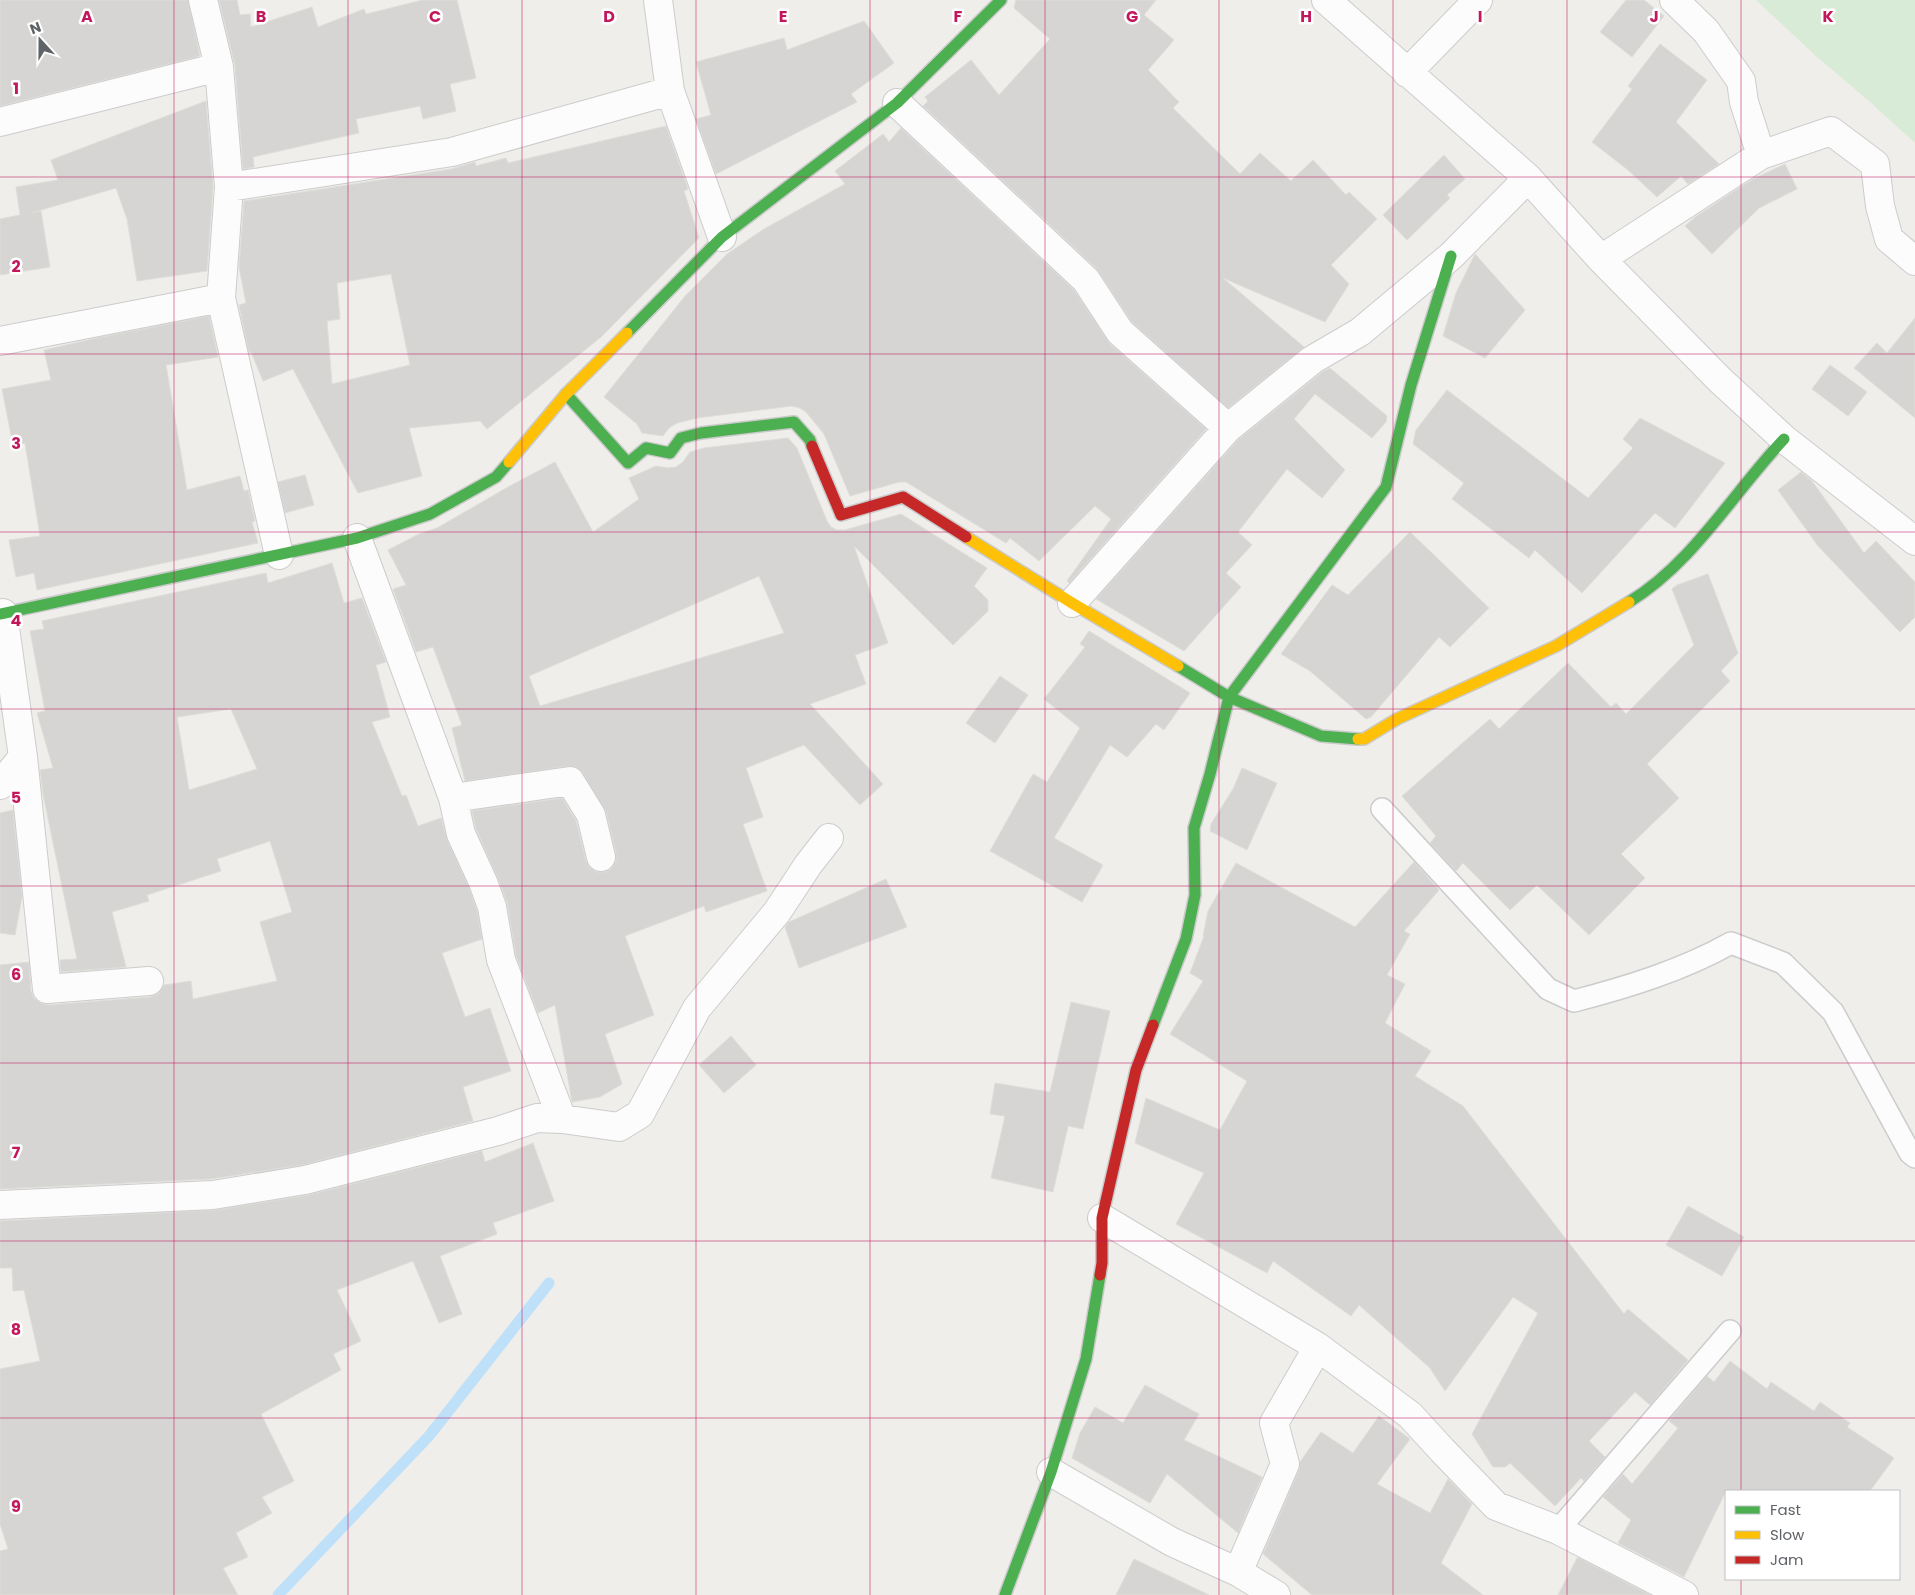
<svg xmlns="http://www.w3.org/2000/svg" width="1915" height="1595" font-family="Poppins,sans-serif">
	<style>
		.green { fill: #d8ebd6 }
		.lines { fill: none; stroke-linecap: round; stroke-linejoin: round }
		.stream { stroke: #bfe0f9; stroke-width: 11 }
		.building { fill: #d6d5d3; stroke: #deddd9; fill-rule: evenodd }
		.lane-casing { stroke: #cbcccc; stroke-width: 24 }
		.street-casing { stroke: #cbcccc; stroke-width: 30 }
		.fast-casing { stroke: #cacacb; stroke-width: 14 }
		.slow-casing { stroke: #cacacb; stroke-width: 14 }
		.jam-casing { stroke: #cacacb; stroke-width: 14 }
		.lane { stroke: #fdfcfc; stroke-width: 21 }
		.street { stroke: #fdfcfc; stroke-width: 28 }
		.fast { stroke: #4caf50; stroke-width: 11 }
		.slow { stroke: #ffc107; stroke-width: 11 }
		.jam { stroke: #c62828; stroke-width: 11 }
		.grid { fill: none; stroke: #c2185b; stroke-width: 1; stroke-opacity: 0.55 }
		.grid-label { font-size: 16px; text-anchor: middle; font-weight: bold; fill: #c2185b; stroke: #fff; stroke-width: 5; stroke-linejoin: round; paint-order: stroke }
	</style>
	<rect width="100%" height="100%" fill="#efeeea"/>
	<path class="green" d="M1756,0H1915V143L1870,102L1816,56Z"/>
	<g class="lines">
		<path class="stream" d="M278,1595L429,1436L549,1283"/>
	</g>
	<path class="building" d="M0,0H188L200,56L0,106Z
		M219,0H237L240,15L250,14L251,27L312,7L318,27L364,9L366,14L423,0H457L476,78L450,84L456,111L423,119L420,106L356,119L359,133L253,157L254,167L243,169L235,66Z
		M1016,0H1156L1144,15L1174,40L1148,70L1179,102L1173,108L1240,174L1260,153L1291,181L1313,160L1346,195L1349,192L1377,219L1331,265L1349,284L1325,322L1223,278L1304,347L1228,408L1132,322L1097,269L923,106L928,101L925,97L971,60L999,95L1050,39L1014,8Z
		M1626,0H1644L1664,16L1632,57L1600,32Z
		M864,21L894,63L851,94L857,102L716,174L696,119L711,115L696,62L784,38L787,50Z
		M1660,44L1707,80L1676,122L1719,164L1688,184L1681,176L1657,197L1628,170L1592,142L1632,89L1628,86Z
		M206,101L213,187L207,271L137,281L127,219L116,188L31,213L41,211L50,267L0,275V219L20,215L16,187L58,180L51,160Z
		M666,126L688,189L684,191L699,238L601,337L487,429L480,421L409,428L422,476L358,493L293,369L263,381L251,352L249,353L239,305L246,303L239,267L244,201L451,169L475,162L476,166L506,158L508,163ZM391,274L410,365L332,384L327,321L340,319L337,283Z
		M901,128L1074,290L1110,344L1206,429L1069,583L1067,581L1111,519L1095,506L1039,561L1010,538L1006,543L906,482H899L850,496L824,434L806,412L800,408L792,406L697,418L677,423L669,428L663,436L642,433L637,424L604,397L686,295L727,254L764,229L845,184L835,171L883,134L889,142Z
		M1444,155L1465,179L1447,195L1450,198L1407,240L1383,215Z
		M1785,164L1797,189L1759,208L1712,254L1685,226L1695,217L1753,179Z
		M1475,254L1525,310L1485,358L1443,336L1456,293Z
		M209,316L218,357L166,365L187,490L240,476L244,491L248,490L255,521L252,522L258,543L37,590L34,573L16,577L9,540L40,536L25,443L13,445L2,389L51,380L44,350L97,338Z
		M1915,318V418L1854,368L1877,343L1887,353Z
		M1830,365L1867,392L1848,416L1812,389Z
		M1330,368L1387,416L1386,422L1372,438L1315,394L1294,419L1345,470L1322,498L1287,469L1238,532L1252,545L1226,573L1241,587L1184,651L1096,599L1239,439L1321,373Z
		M1447,390L1588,498L1633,448L1623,439L1640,418L1725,463L1675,528L1655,513L1582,593L1535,550L1529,558L1452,499L1464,483L1413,444L1416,430Z
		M788,438L797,448L827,521L831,527L837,530H845L901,514L987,568L974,586L988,600V611L953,645L854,546L888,643L855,655L866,684L810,704L883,784L860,805L804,745L746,768L763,817L743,824L767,891L706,912L704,906L625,936L654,1015L605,1034L622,1084L600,1097L572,1102L555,1005L538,1013L516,956L507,902L497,876L476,829L472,811L562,798L576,821L586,861L589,867L596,872H604L611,869L616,861V853L606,811L583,773L576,767L568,766L465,781L452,728L462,725L433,647L416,652L393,589L406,585L388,550L419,534L437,528L508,487L555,462L593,532L639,499L629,478L656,466L667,468L676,467L683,462L690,452L704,448ZM759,576L784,633L540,706L529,676Z
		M1801,472L1812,481L1864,553L1876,541L1915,582V617L1900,632L1818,546L1778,490Z
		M305,475L314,505L285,513L278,482Z
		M1410,532L1489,608L1450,647L1439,637L1371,717L1366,719L1310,671L1281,654L1332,585L1348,595Z
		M332,563L344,603L362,598L386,662L376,665L390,717L372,722L402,796L406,795L418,826L441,818L447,840L469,888L477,911L482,939L442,953L465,1017L490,1008L511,1071L463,1087L473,1121L302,1165L211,1179L0,1189V965L29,962L31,991L34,998L40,1003L48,1005L150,997L158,994L164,985L191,981L193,999L277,981L260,922L292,912L270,841L217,859L221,871L147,895L149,901L112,912L126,967L61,972L60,960L77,959L43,794L40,770L53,768L37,713L45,711L30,631L44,629L42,621L266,573L268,583ZM231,709L257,769L189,790L177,717Z
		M1708,574L1738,653L1721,671L1730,681L1647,764L1679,798L1621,854L1645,878L1589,935L1537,885L1510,910L1463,863L1456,871L1430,843L1436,836L1402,796L1490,719L1499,729L1568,663L1611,707L1616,703L1626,714L1694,645L1672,589L1677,585Z
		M1089,631L1190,693L1164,730L1156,724L1127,757L1110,745L1054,838L1103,865L1082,902L990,851L1033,774L1047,782L1080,728L1044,699L1085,647L1080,644Z
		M1000,676L1028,695L995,743L966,723Z
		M1242,768L1277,783L1247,850L1210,831L1211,824L1233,789Z
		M13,810L22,897L15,935L0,933V813Z
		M1414,862L1439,890L1404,931L1410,934L1387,975L1405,984L1385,1023L1431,1051L1415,1076L1463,1106L1624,1314L1628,1309L1688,1360L1650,1405L1635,1392L1589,1441L1605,1457L1584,1481L1581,1478L1555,1506L1510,1463L1505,1467H1493L1472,1434L1538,1313L1513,1297L1445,1391L1430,1368L1359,1305L1351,1316L1273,1261L1267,1273L1176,1224L1204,1173L1135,1143L1146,1098L1220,1130L1247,1081L1170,1034L1203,981L1190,973L1204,936H1203L1208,911L1236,863L1355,927Z
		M886,879L907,927L799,968L785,927L789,922Z
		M1071,1002L1110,1011L1083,1129L1068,1126L1053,1192L991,1178L1005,1116L990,1114L995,1083L1050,1092Z
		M731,1036L756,1065L724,1093L699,1065Z
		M533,1143L554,1201L493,1223L497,1234L440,1256L462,1314L439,1323L413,1261L337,1290L361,1341L333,1354L341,1370L261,1414L294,1481L262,1497L272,1513L236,1533L248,1557L223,1568L238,1595H0V1551L8,1549L0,1524V1369L40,1361L24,1290L13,1291L12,1268H0V1221L216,1210L309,1195L482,1151L485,1162Z
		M1688,1206L1744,1237L1722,1276L1666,1245Z
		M1730,1361L1767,1389L1771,1382L1814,1411L1820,1402L1850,1423L1847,1427L1894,1458L1870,1491H1726L1684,1577L1618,1543L1631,1520L1603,1497L1623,1474L1632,1484L1678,1428L1669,1421L1707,1376L1714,1382Z
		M1145,1385L1199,1414L1184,1440L1262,1477L1238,1533L1167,1474L1150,1503L1072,1458L1080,1433L1095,1407L1123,1423Z
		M1379,1416L1410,1439L1377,1484L1430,1513L1448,1479L1472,1504L1441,1563L1483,1595H1312L1263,1554L1299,1470L1300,1462L1321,1432L1353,1453Z
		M1577,1558H1579L1650,1595H1558Z
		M1134,1559L1209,1595H1116Z"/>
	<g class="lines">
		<g class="lane-casing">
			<path id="lane" d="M1382,809L1548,989L1574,1001C1628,987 1683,970 1731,943L1783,963L1833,1012L1910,1153L1915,1157
				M1558,1530L1730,1331"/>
		</g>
		<g class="street-casing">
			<path id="street" d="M203,0L219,67L229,187L221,298L279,555
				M658,0L670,91L722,237
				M1326,0L1528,178L1601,259L1720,380L1784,439L1915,541
				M1407,73L1478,0
				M897,103L1086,280L1120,332L1228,428
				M0,122L219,67
				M1761,155L1831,131L1875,164L1880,206L1889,239L1915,261
				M229,187L452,152L670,91
				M1601,259L1761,155L1744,102L1741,81L1706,31L1674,0
				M0,341L221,298
				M357,538L453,798L570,781L591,815L601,857
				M1072,603L1228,428L1312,360L1360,332L1451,256L1528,178
				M23,757L47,989L149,981
				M0,785L23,757L3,613
				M562,1119L619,1127L640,1114L697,1008L777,912L808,865L829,838
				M0,1205L213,1195L305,1180L498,1131L537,1118L562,1119L501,960L492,907L483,882L461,834L453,798
				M1102,1218L1318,1347L1410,1415L1442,1450L1496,1506L1558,1530L1684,1595
				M1051,1472L1172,1542L1238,1572L1276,1595
				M1238,1572L1285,1464L1274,1423L1318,1347"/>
		</g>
		<g class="fast-casing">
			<path id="fast" d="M627,333L722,237L897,103L1001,0
				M566,394L628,463L646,448L670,453L681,438L701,433L794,422L810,440L812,446
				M1629,602C1693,563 1733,493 1784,439
				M0,614L357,538L430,514L496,477L509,462
				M1358,739L1321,736L1229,697L1386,487L1411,385L1451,256
				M1153,1025L1186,939L1195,895L1194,828L1210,774L1229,697L1178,666
				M1005,1595L1051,1472L1086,1359L1100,1275"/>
		</g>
		<g class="slow-casing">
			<path id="slow" d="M509,462L566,394L627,333
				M966,537L1072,603L1178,666
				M1358,739H1364L1397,719L1556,646L1629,602"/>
		</g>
		<g class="jam-casing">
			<path id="jam" d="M812,446L841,515L903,497L966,537
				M1100,1275L1102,1263V1218L1136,1070L1153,1025"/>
		</g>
		<use href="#lane" class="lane"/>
		<use href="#street" class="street"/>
		<use href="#fast" class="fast"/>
		<use href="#slow" class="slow"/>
		<use href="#jam" class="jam"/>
	</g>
	<path class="grid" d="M174,0V1595M348,0V1595M522,0V1595M696,0V1595M870,0V1595M1045,0V1595M1219,0V1595M1393,0V1595M1567,0V1595M1741,0V1491M0,177H1915M0,354H1915M0,532H1915M0,709H1915M0,886H1915M0,1063H1915M0,1241H1915M0,1418H1915M1741,1579V1595"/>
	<g class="grid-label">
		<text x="87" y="22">A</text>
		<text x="261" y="22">B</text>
		<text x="435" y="22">C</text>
		<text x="609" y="22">D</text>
		<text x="783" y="22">E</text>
		<text x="958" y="22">F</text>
		<text x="1132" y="22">G</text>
		<text x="1306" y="22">H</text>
		<text x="1480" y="22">I</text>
		<text x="1654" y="22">J</text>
		<text x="1828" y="22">K</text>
		<text x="16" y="94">1</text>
		<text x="16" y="272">2</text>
		<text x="16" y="449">3</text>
		<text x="16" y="626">4</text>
		<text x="16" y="803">5</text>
		<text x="16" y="980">6</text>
		<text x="16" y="1158">7</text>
		<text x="16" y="1335">8</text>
		<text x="16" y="1512">9</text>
	</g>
	<rect x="1725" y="1490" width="175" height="90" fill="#ffffff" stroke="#bfc1c3"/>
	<rect x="1735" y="1506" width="25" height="8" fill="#4caf50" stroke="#bfc1c3"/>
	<text x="1770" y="1515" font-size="15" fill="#5f6368">Fast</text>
	<rect x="1735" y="1531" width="25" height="8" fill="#ffc107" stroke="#bfc1c3"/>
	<text x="1770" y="1540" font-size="15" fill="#5f6368">Slow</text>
	<rect x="1735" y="1556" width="25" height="8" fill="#c62828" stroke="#bfc1c3"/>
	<text x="1770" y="1565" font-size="15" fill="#5f6368">Jam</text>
	<g transform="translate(40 40) rotate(339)" stroke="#ffffff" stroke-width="4" paint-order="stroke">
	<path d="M0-4L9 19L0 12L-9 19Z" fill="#5f6368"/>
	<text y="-8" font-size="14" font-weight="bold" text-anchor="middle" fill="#5f6368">N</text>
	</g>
</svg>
